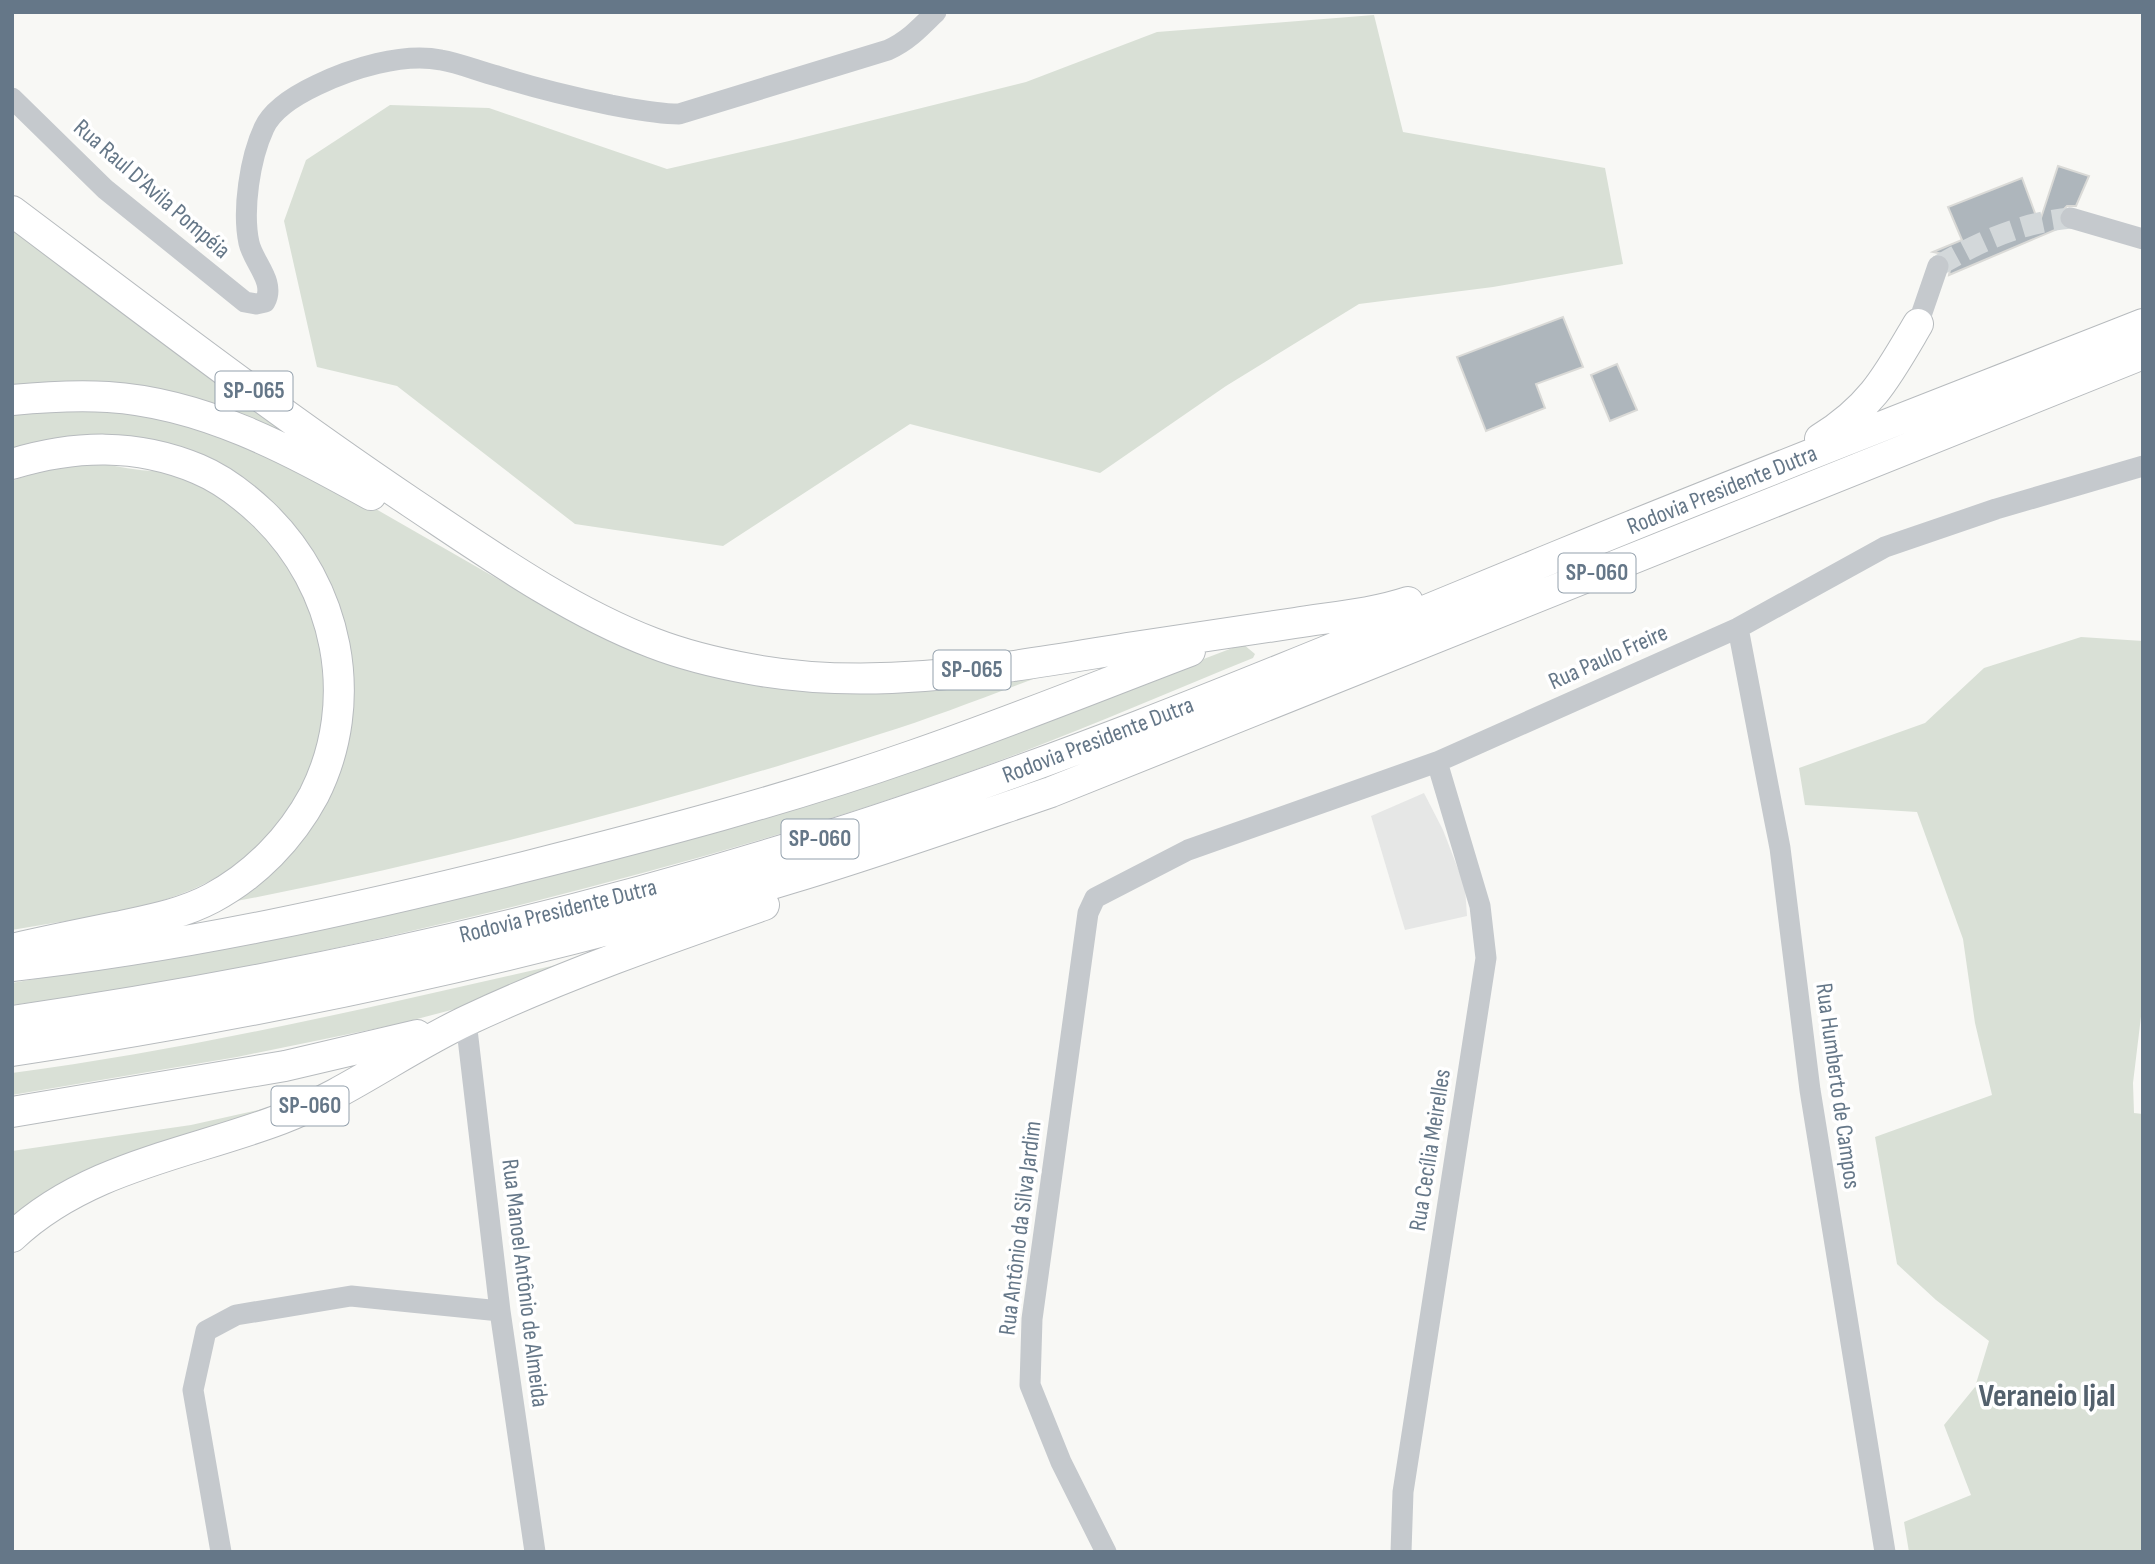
<svg xmlns="http://www.w3.org/2000/svg" width="2155" height="1564" font-family="'Sofia Sans Condensed',sans-serif">
	<style>
		.built { fill: #e6e7e6 }
		.green { fill: #d9e0d6 }
		.building { fill: #aeb6bc; stroke: #dadad7; stroke-width: 2 }
		.lines { fill: none; stroke-linecap: round; stroke-linejoin: round }
		.minor-tunnel { stroke: #d3d8da; stroke-width: 21; stroke-dasharray: 21 10; stroke-linecap: butt }
		.highway-casing { stroke: #b7bbbe; stroke-width: 32 }
		.minor { stroke: #c5c9cd; stroke-width: 21 }
		.highway { stroke: #fff; stroke-width: 30 }
		.labels { text-anchor: middle; dominant-baseline: central; stroke-width: 7; stroke-linejoin: round; paint-order: stroke }
		.shield { fill: #fff; stroke: #93a0ac; stroke-width: 2 }
		.shield-label { font-size: 23px; font-weight: bold; fill: #657788 }
		.street-label { font-size: 24px; fill: #657788; stroke: #fff }
		.district-label { font-size: 32px; font-weight: bold; fill: #53616d; stroke: #fff }
	</style>
	<rect width="100%" height="100%" fill="#f8f8f5"/>
	<path class="built" d="M1424,793L1443,830L1465,887L1467,916L1405,930L1371,816Z"/>
	<path class="green" d="M1374,15L1403,132L1605,168L1623,264L1493,287L1359,304L1226,386L1100,473L910,424L723,546L575,524L397,386L317,367L284,221L306,160L390,105L489,108L667,169L789,141L1026,82L1157,32Z
		M12,227L284,425L278,434L12,386Z
		M50,406L179,418L301,466L562,616L615,643L666,662L1060,669C1000,691 941,715 880,734C663,804 441,862 217,905L318,804L337,617L216,469L12,455V410Z
		M102,464C118,466 152,474 165,470C208,488 239,505 270,540C277,548 282,558 288,567C293,576 301,584 305,594C309,603 311,615 314,625C338,712 317,801 244,859C180,910 90,916 12,930V481C41,469 71,466 102,464Z
		M2081,637L2143,641V1000L2133,1083L2134,1113L2143,1114V1552H1909L1904,1522L1971,1495L1944,1425L1975,1387L1989,1341L1936,1300L1897,1264L1875,1137L1992,1095L1975,1023L1963,939L1917,812L1805,805L1799,768L1925,723L1984,668Z
		M1243,644L1255,654L1253,658C1157,697 1061,739 963,774C821,825 674,866 528,903C358,945 186,983 12,1005V983L138,961L1130,687Z
		M556,965L474,1004L398,1024L237,1057L12,1095V1073C195,1049 376,1006 556,965Z
		M272,1107L12,1218V1151L191,1125Z"/>
	<path class="building" d="M2058,166L2089,176L2076,206H2067L2059,214L2058,220L2062,227L1949,275L1951,264L1948,258L1943,254L1933,252L1962,240L1948,207L2022,178L2039,224Z
		M1563,317L1583,367L1536,384L1545,408L1486,431L1457,357Z
		M1617,364L1637,410L1610,421L1591,375Z"/>
	<g class="lines">
		<path class="minor-tunnel" d="M1938,266C1980,241 2023,222 2071,218"/>
		<g class="highway-casing">
			<path id="highway" d="M12,211C144,310 275,411 412,503C487,553 569,611 653,643C684,655 717,663 750,669C877,693 1008,667 1134,647C1187,639 1241,631 1295,623C1332,617 1372,614 1408,602
				M12,400C44,397 76,395 108,397C204,403 289,450 371,495
				M1820,439C1872,407 1888,375 1918,324
				M12,464C75,445 136,443 198,469C222,479 244,496 263,514C338,586 362,700 314,795C291,838 255,875 212,898C182,914 148,920 116,927C81,934 47,941 12,949
				M12,966C185,947 355,909 524,867C655,834 786,800 914,755C1007,723 1098,686 1190,651
				M12,1021C280,982 547,924 805,843C1064,763 1314,656 1565,553C1757,474 1950,400 2143,324
				M12,1051C276,1011 540,955 795,877C881,851 966,821 1051,792L2143,354
				M12,1112L285,1066L417,1035
				M12,1237C86,1167 189,1154 281,1119C347,1094 404,1050 468,1020C564,975 664,940 764,905"/>
		</g>
		<path class="minor" d="M12,98L105,189L245,302L256,304L265,302C276,282 253,262 249,243C242,210 250,158 264,128C273,108 298,94 317,85C350,69 403,52 441,60C459,63 478,71 497,76C535,88 572,97 611,105C633,109 656,114 679,114L888,50C908,41 921,27 936,12
			M2071,218L2143,239
			M1918,324L1938,266
			M1738,628L1780,848L1810,1090L1885,1552
			M466,1021L500,1311L535,1552
			M221,1552L193,1390L206,1331L236,1315L351,1296L500,1311
			M1106,1552L1061,1462L1030,1385L1032,1319L1088,913L1095,898L1188,850L1437,762L1738,628L1885,547L1996,509L2143,466
			M1401,1552L1403,1492L1486,958L1480,906L1437,762"/>
		<use href="#highway" class="highway"/>
	</g>
	<g class="labels">
		<g class="shield">
			<rect x="215.5" y="371.5" width="77" height="39" rx="5"/>
			<rect x="1558.5" y="553.5" width="77" height="39" rx="5"/>
			<rect x="933.5" y="650.5" width="77" height="39" rx="5"/>
			<rect x="781.5" y="819.5" width="77" height="39" rx="5"/>
			<rect x="271.5" y="1086.5" width="77" height="39" rx="5"/>
		</g>
		<g class="shield-label">
			<text x="254" y="391">SP-065</text>
			<text x="1597" y="573">SP-060</text>
			<text x="972" y="670">SP-065</text>
			<text x="820" y="839">SP-060</text>
			<text x="310" y="1106">SP-060</text>
		</g>
		<g class="street-label">
			<text transform="translate(152 189) rotate(41)">Rua Raul D'Avila Pompéia</text>
			<text transform="translate(1722 490) rotate(-22)">Rodovia Presidente Dutra</text>
			<text transform="translate(1608 657) rotate(-24)">Rua Paulo Freire</text>
			<text transform="translate(1098 740) rotate(-21)">Rodovia Presidente Dutra</text>
			<text transform="translate(558 911) rotate(-14)">Rodovia Presidente Dutra</text>
			<text transform="translate(1838 1086) rotate(82)">Rua Humberto de Campos</text>
			<text transform="translate(1430 1150) rotate(-81)">Rua Cecília Meirelles</text>
			<text transform="translate(1020 1228) rotate(-83)">Rua Antônio da Silva Jardim</text>
			<text transform="translate(525 1283) rotate(83)">Rua Manoel Antônio de Almeida</text>
		</g>
		<g class="district-label">
			<text x="2047" y="1396">Veraneio Ijal</text>
		</g>
	</g>
	<rect width="2155" height="1564" fill="none" stroke="#657788" stroke-width="28"/>
</svg>
